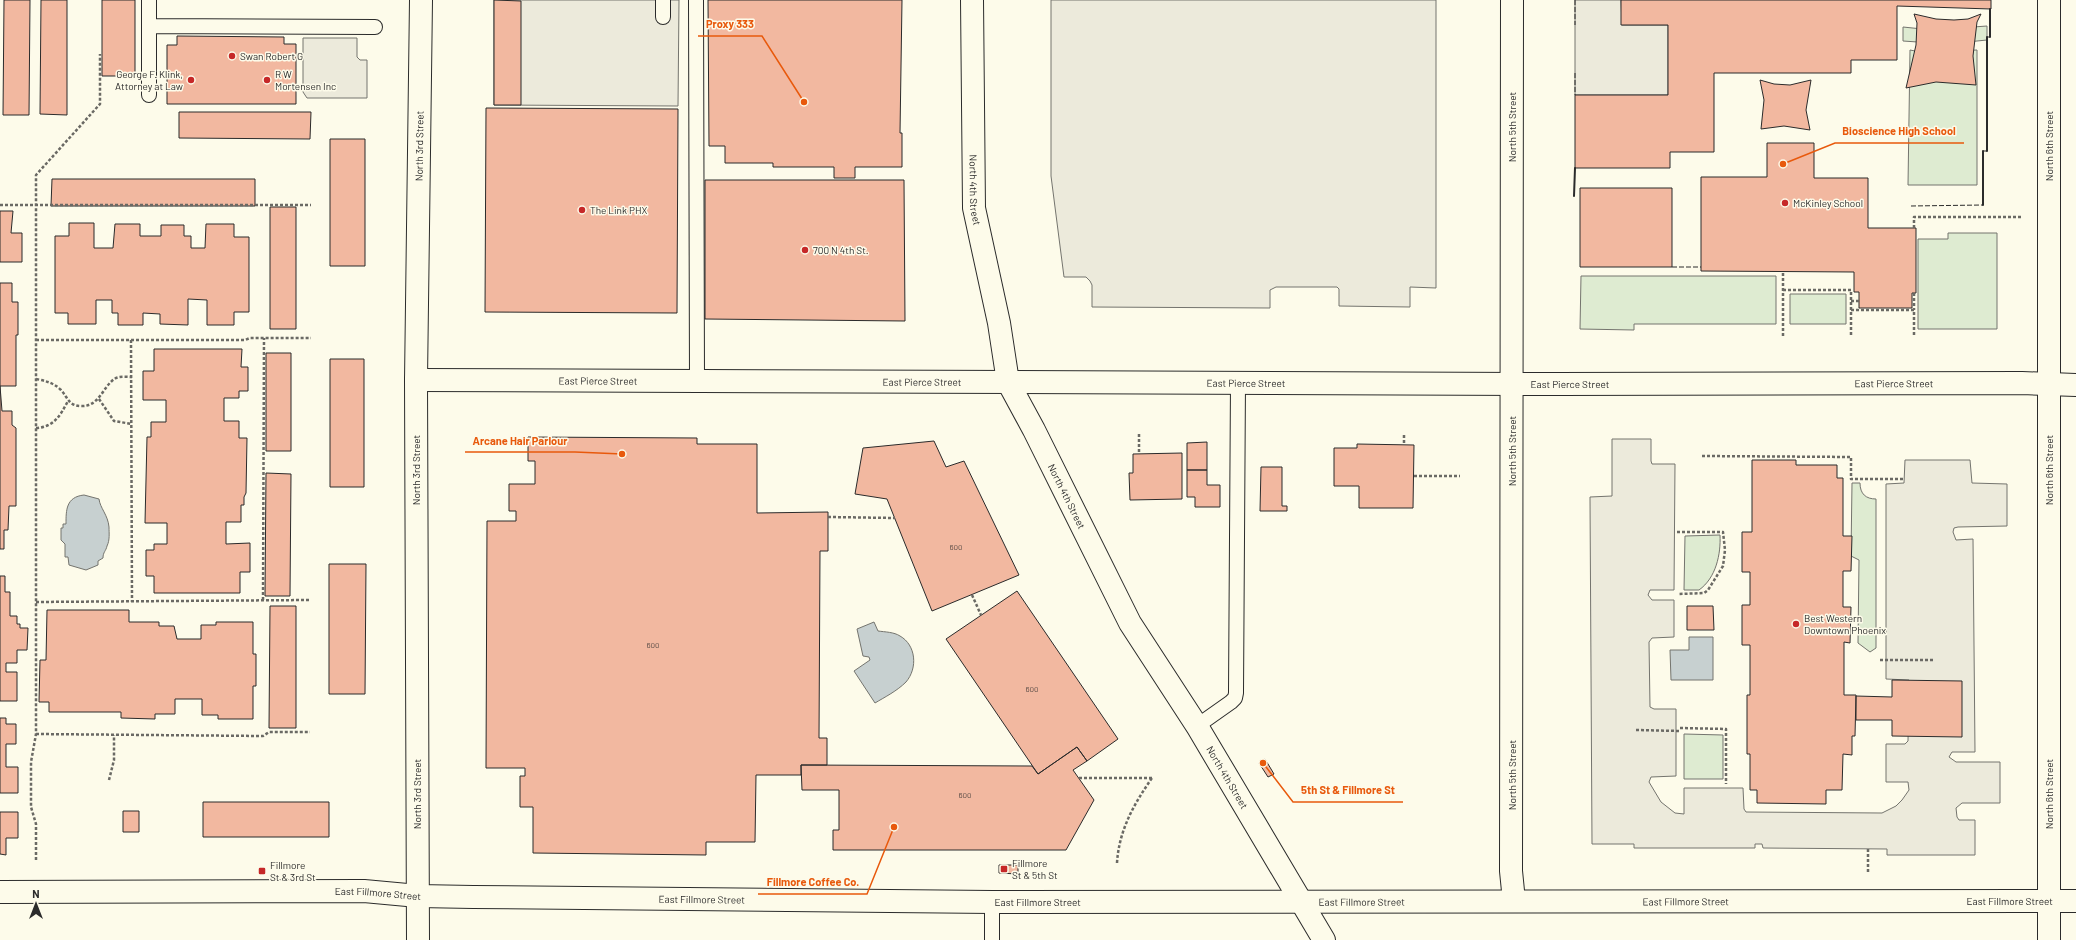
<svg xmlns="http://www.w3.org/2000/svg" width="2076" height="940" font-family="Barlow,sans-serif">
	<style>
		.green { fill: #deebd1; stroke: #74746e }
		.parking { fill: #eceadb; stroke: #74746e }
		.water { fill: #c7d0d0; stroke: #74746e }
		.building { fill: #f2b8a0; stroke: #2b2b2b }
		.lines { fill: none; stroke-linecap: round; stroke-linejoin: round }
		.service-casing { stroke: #2b2b2b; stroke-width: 16 }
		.minor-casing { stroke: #2b2b2b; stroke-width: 24 }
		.path { stroke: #6a6964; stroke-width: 2.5; stroke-dasharray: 3 2; stroke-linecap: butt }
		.service { stroke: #fdfbea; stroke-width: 14 }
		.minor { stroke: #fdfbea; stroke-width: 22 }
		.fence { stroke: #2b2b2b; stroke-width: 1; stroke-dasharray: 5 2; stroke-linecap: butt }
		.wall { stroke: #2b2b2b; stroke-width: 2 }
		.poi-dot { fill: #c62828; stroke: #fdfbea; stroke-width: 1.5 }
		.labels { text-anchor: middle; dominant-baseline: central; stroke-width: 3; stroke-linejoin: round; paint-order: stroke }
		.number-label { font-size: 8px; fill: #5d4e48 }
		.poi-label { font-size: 10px; fill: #2b2b2b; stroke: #fdfbea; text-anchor: start }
		.street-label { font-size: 10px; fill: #2b2b2b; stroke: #fdfbea }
		.leader { fill: none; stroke: #e8590c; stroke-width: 1.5 }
		.callout-dot { fill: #e8590c; stroke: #fdfbea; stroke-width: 1.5 }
		.callout-label { font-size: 11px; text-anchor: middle; font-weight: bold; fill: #e8590c; stroke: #fdfbea; stroke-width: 3; stroke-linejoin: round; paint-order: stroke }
	</style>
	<rect width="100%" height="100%" fill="#fdfbea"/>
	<path class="green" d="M1987,26V40L1947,44L1903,41V27L1932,30Z
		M1910,50L1920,52L1977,50V185H1908Z
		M1948,233H1997V329H1918V239H1948Z
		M1581,276H1776V324H1634V330L1580,329Z
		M1790,294H1846V324H1790Z
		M1852,483H1860C1860,494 1866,499 1876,499V648L1870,652L1858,643L1859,560L1851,556Z
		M1720,535C1721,554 1716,578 1699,590H1684L1685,536Z
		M1684,734L1723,735V779H1684Z"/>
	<path class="parking" d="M494,0H679L678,106L494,105Z
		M1051,0H1436V288L1410,287V307L1339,306V289L1337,287H1276L1270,290V308L1092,307V285L1090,281L1086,277H1064L1051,176Z
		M1575,0H1621L1622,25H1668V95H1575Z
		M303,38H357V57L360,60H367V98H307L303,92Z
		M1612,439H1651V461L1652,464H1675L1674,590H1650L1648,595L1652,600H1674V637L1652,638L1649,642L1650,707L1654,709H1676V776L1651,777L1649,782L1661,802L1675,813L1684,814V788H1743L1744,809L1746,812L1882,813L1896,806L1902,800L1909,790L1908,782H1886V744H1905L1908,741L1909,680L1886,679V484L1904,483L1905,460H1970L1972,483L2007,484V526L1958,527L1954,528L1953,532L1956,540L1973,539L1975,752H1952L1949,757L1956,762H2000V803H1962L1956,808L1957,817L1959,820H1975V855H1887V849L1763,848L1762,844H1755V848H1634V844H1592L1590,497L1612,496Z"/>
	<path class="water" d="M84,495L99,499C100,508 108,515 109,527C109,533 110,540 107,546C106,551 103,552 103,558L98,561V565L86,570L69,565L68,557H65V544L61,540V528H63V524H66C66,510 66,497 84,495Z
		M874,622L878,631C885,632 894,632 900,636C916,645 918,668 906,682C897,691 885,697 875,703L854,671L870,660L869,657L863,656L857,629Z
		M1689,637H1713V680H1671L1670,650H1689Z"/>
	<path class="building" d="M4,0H30L29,115H3Z
		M41,0H67V115L40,114Z
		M102,0H135V76H102Z
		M494,0L521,1V105H494Z
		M708,0H902L900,133H902V167H855V178H834V167H773V163H725V146H709Z
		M1621,0H1991V9L1897,6V60H1851V73H1714V152H1670V168H1575V95H1668V25H1621Z
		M1914,14L1936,19L1954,20L1968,19L1981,14L1977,22L1973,56L1976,85L1936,82L1906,88L1916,45L1917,23Z
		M177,36L284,37V44H296V104H167V45H177Z
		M1760,80L1774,84L1790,85L1811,80L1806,110L1810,130L1784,126L1761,129L1764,100Z
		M486,108L678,109L677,313L485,312Z
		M179,112H311L310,139L179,138Z
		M330,139H365V266H330Z
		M1767,143H1814V178H1868V228H1916V293H1912V308H1859V292H1854V272L1701,271V177H1767Z
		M52,179H255V206H51Z
		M705,180H904L905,321L705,319Z
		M1580,188H1672V267H1580Z
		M270,207H296V329H270Z
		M0,211H13L11,233H22V262H0Z
		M69,223H94V248H113L115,224H140V236H161V225H184V236H191V248H205L206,224H234V237H249V312H234V325H207V300L188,299V325L160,324V314L143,313V325H118V313H112V300H96V324H68V313H55V236H69Z
		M0,283H12V302H18V335H16V386H0L2,411H12V425L16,428V506H9L8,530H4V549H0Z
		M154,349H242L241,367H248V391H239V398H224V421H239V438H247L246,493L244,497V505H241V522H226V544L250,543V572H240V593H154V576H146V550H154V544H167V523H145L147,437H151V422H166V400H143V371H154Z
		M266,353H291V451H266Z
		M330,359H364V487H330Z
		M528,437L697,438V444H757V513L828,512V551H820L819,738H827V765H801V775H756L755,842H706V855L533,853V807H520V776H525V768H486L487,521H516V511H509V484H535V461H528Z
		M934,441L946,467L964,461L1019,575L932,611L887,499L855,494L863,448Z
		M1207,442V470H1187V443Z
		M1357,444L1414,445L1413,508H1359V486H1334V448H1357Z
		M1182,453V499L1130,500L1129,473H1133V454Z
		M1752,460H1796V465H1837V478H1843V536H1852L1851,571H1843V607H1851L1850,643L1844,642V695H1856L1855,736H1852V755L1843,754L1842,790H1826V804L1757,803V790H1750V754H1747V695H1750V645H1742V605H1750V572H1742V532H1752Z
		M1261,467H1282V506H1287V511H1260Z
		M1187,470H1207V485H1220V507H1195V497H1187Z
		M266,473L291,474L290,596H265Z
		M329,564H366L365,694H329Z
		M0,576H5V592H10V616H17V624H20V628H28L27,650H17V663H6V672H17V701H0Z
		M1017,591L1118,739L1087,761L1077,747L1038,774L946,639Z
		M270,606H296V728H269Z
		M1687,606H1713L1714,630H1687Z
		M47,610H129V622H159V626H174L177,639H201V625H216V622H253V654H256V686H253V719H218V715H202V699H175V714H155V719L121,718V712H49V702H39L40,660H46Z
		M1892,680L1962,681V737L1892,736V720H1856V696L1892,697Z
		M0,718H6V724H16V744H6V767H18V793H0Z
		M1077,747L1087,761L1073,770L1094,800L1066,850H833V830H839V790H802L801,765L1032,766L1038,774Z
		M1265,759L1274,774L1268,777L1259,763Z
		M203,802H329V837H203Z
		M123,811H139V832H123Z
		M0,812H18V838H6V855L0,854Z
		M999,865H1018V874L999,873Z"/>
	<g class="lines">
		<g class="service-casing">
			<path id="service" d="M696,0L697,381
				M663,17V0
				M149,26L375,27
				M149,95V0
				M1197,726L1231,702L1235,698L1236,693L1238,383
				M992,902V940"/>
		</g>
		<g class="minor-casing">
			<g id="minor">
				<path id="s1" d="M972,0L974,208L999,323L1008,382L1034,430L1130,623L1197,726L1324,940"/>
				<path d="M1512,0L1511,871L1514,901"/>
				<path id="s2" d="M416,380L1557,384L2022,383L2076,385"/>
				<path id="s3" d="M0,892L364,891L418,896L473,897L992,902L2076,901"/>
				<path id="s4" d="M418,940L416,380L421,0"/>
				<path d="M2049,940V0"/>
			</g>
		</g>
		<path class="path" d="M0,205H311
			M1914,228V217H2023
			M1783,290H1851V336
			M1914,293V310
			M1851,301H1859
			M1851,310H1914V337
			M1783,336V272
			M36,340H245L250,338H311
			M131,340L132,602
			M36,379C46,381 54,383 61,390C68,398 69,406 81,406C100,407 103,385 116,378C121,376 127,377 132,377
			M99,399L114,421L132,424
			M36,428C54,427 60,416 68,401
			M1139,434V454
			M1404,435V445
			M1702,456L1851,457V479H1905
			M1414,476H1460
			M828,517L895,518
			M1677,532H1723L1725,550L1723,566L1708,590L1704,593L1679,594
			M972,595L981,615
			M263,600L264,338
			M36,602L310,600
			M1880,660H1935
			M1680,728L1726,729V784
			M1636,730L1680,731
			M36,734L263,736L269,732H310
			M1079,778H1152
			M109,780L114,760V735
			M1868,849V874
			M36,860V824L31,807V762L36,734V175L100,104V54
			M1117,863C1119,830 1134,804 1152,778"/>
		<use href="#service" class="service"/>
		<use href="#minor" class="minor"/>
		<path class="fence" d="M1575,0V25
			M1987,37H1990
			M1575,73V95
			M1983,151H1987
			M1911,206L1983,205
			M1672,267H1701"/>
		<path class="wall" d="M1990,9V37
			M1987,37V151
			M1983,151V205
			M1574,196L1575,168"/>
	</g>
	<g class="poi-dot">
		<circle cx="232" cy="56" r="4"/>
		<circle cx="191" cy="80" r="4"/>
		<circle cx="267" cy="80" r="4"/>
		<circle cx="1785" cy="203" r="4"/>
		<circle cx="582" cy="210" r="4"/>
		<circle cx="805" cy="250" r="4"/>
		<circle cx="1796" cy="624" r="4"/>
		<rect x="1000" y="865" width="8" height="8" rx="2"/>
		<rect x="258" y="867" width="8" height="8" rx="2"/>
	</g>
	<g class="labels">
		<g class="number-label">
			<text x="956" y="547">600</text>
			<text x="653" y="645">600</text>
			<text x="1032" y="689">600</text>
			<text x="965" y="795">600</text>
		</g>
		<g class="poi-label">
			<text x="240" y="56">Swan Robert G</text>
			<text x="183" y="74" text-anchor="end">George F. Klink,<tspan x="183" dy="12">Attorney at Law</tspan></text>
			<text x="275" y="74">R W<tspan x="275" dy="12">Mortensen Inc</tspan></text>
			<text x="1793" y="203">McKinley School</text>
			<text x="590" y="210">The Link PHX</text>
			<text x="813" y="250">700 N 4th St.</text>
			<text x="1804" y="618">Best Western<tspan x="1804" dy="12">Downtown Phoenix</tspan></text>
			<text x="1012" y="863">Fillmore<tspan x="1012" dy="12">St &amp; 5th St</tspan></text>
			<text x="270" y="865">Fillmore<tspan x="270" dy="12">St &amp; 3rd St</tspan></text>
		</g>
		<g class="street-label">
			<text transform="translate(1512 127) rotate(-90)">North 5th Street</text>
			<text stroke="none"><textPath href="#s4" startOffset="794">North 3rd Street</textPath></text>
			<text transform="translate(2049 146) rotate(-90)">North 6th Street</text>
			<text stroke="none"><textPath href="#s1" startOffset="190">North 4th Street</textPath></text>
			<text stroke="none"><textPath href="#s2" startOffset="182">East Pierce Street</textPath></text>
			<text stroke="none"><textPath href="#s2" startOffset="506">East Pierce Street</textPath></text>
			<text stroke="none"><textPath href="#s2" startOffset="830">East Pierce Street</textPath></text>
			<text stroke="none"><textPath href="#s2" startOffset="1478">East Pierce Street</textPath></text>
			<text stroke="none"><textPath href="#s2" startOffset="1154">East Pierce Street</textPath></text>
			<text transform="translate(1512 451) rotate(-90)">North 5th Street</text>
			<text transform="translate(416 470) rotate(-90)">North 3rd Street</text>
			<text transform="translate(2049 470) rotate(-90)">North 6th Street</text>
			<text stroke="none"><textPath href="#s1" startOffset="514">North 4th Street</textPath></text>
			<text transform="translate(1512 775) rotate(-90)">North 5th Street</text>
			<text stroke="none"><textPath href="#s1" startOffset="838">North 4th Street</textPath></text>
			<text transform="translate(417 794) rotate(-90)">North 3rd Street</text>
			<text transform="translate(2049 794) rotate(-90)">North 6th Street</text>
			<text stroke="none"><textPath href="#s3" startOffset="378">East Fillmore Street</textPath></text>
			<text stroke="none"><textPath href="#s3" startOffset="702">East Fillmore Street</textPath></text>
			<text stroke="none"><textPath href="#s3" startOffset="1362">East Fillmore Street</textPath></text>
			<text stroke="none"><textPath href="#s3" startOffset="1686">East Fillmore Street</textPath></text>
			<text stroke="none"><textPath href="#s3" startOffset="2010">East Fillmore Street</textPath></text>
			<text stroke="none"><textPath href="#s3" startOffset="1038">East Fillmore Street</textPath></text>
		</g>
	</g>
	<path class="leader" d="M804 102L762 36H698M1783 164L1835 143H1964M622 454L575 452H465M1263 763L1293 802H1403M894 827L867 894H758"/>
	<g class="callout-dot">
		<circle cx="804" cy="102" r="4"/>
		<circle cx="1783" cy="164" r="4"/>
		<circle cx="622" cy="454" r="4"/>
		<circle cx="1263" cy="763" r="4"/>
		<circle cx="894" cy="827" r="4"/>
	</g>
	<g class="callout-label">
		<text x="730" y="28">Proxy 333</text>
		<text x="1899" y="135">Bioscience High School</text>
		<text x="520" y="445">Arcane Hair Parlour</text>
		<text x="1348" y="794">5th St &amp; Fillmore St</text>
		<text x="813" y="886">Fillmore Coffee Co.</text>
	</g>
	<g transform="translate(36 904)" stroke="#fdfbea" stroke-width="3" paint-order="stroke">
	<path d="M0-3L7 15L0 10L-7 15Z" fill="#2b2b2b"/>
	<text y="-6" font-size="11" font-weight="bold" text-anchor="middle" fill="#2b2b2b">N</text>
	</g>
</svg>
